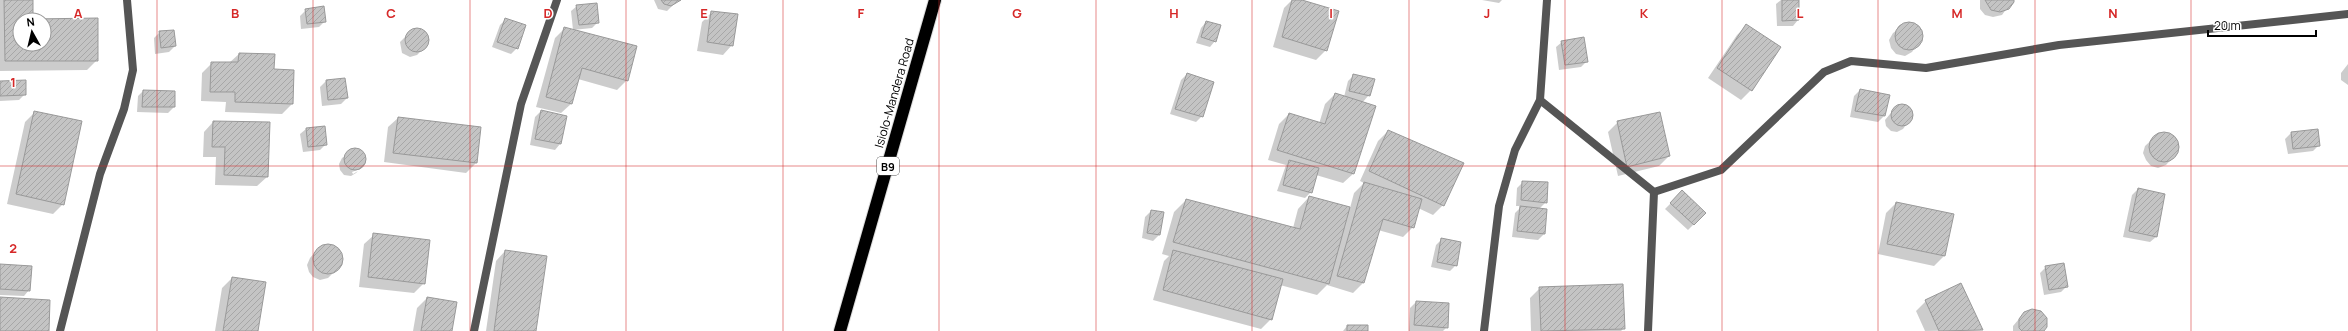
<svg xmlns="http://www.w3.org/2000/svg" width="2348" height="331" font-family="Manrope,sans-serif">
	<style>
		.shadow { fill: #0003; fill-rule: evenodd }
		.building { fill: url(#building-hatch); stroke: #999; fill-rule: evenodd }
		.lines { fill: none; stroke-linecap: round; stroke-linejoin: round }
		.highway-casing { stroke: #dbdbdb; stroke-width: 14 }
		.street { stroke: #555; stroke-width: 8 }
		.highway { stroke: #000; stroke-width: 12 }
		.grid { fill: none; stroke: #d62828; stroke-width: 1; stroke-opacity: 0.55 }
		.labels { text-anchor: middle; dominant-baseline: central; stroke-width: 3; stroke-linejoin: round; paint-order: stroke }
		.shield { fill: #fff; stroke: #4c4c4c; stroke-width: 1 }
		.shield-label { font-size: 11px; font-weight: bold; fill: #000 }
		.street-label { font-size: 12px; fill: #000; stroke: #fff }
		.grid-label { font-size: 13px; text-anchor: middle; font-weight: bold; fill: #d62828; stroke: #fff; stroke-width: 3; stroke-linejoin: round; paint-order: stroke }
	</style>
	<defs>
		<pattern id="building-hatch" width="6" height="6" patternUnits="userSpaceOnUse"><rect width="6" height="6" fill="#c4c4c4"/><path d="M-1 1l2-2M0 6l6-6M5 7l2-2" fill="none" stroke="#a7a7a7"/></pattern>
	</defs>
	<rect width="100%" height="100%" fill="#fff"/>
	<path class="shadow" d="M0,0H32V20L97,19V60L87,70L0,71ZM20,20H44V44H20Z
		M654,0H678L667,11L658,9Z
		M1292,0H1299L1326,50L1316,60L1273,47L1284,8Z
		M1482,0H1502L1499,3Z
		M1781,0H1798V20L1793,26H1777L1776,4Z
		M1980,0H2013L2002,15L1993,17L1985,15L1980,9Z
		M577,6L598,22L592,28L573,30L571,11Z
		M306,10L325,21L319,27L301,29L300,16Z
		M712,12L732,45L723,55L697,51L702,22Z
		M506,19L517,48L511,54L492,47L500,25Z
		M1206,22L1215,41L1210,47L1196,43L1201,28Z
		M1907,23L1915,24L1921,30L1922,38L1912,52L1905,56L1896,54L1891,48L1889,40L1893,33Z
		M1747,25L1780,47L1751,90L1741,100L1708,78L1737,35Z
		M565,28L627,80L617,90L578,79L571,104L561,113L536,107L555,38Z
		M419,29L425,34L427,40L423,49L417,55L410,57L402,53L400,42L411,31Z
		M160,32L175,46L169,52L155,54L154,38Z
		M1562,42L1587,61L1581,67L1559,70L1556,47Z
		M239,54L273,70L292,104L282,114L225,112L226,102L201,101L202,73L212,63H229Z
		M2348,64V85L2341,80V73Z
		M1187,74L1202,116L1196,122L1170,114L1181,80Z
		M1354,75L1369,95L1362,103L1353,174L1343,183L1316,175L1311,192L1305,198L1277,191L1286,165L1268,160L1279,124L1289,114L1319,124L1325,104L1335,94L1344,97L1348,81Z
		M326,81L347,98L341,104L322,106L320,87Z
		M0,82L25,94L19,100L0,101Z
		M1860,90L1888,96L1884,116L1878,122L1850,117L1854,96Z
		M143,91L174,92V107L168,113L137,112L138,96Z
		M1901,105L1907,106L1911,111L1912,117L1903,129L1897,132L1891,131L1886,126L1885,120L1895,108Z
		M541,111L560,144L555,150L530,145L535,117Z
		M35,112L63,204L53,214L7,204L25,122Z
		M398,118L480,128L476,163L466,173L384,162L388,127Z
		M213,122L267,177L257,186L215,185L216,157H203L204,132Z
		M1618,122L1669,156L1659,166L1618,176L1608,132Z
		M306,129L326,144L320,150L303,152L300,134Z
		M1388,131L1443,205L1433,215L1418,208L1413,227L1403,237L1378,230L1363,283L1353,293L1327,285L1317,295L1280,285L1271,319L1261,329L1153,300L1164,261L1169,256L1162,254L1174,212L1186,200L1293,228L1298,209L1309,197L1350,208L1354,193L1364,183L1360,181L1378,141Z
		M2164,133L2171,134L2177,139L2179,146L2177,153L2166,165L2158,168L2151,166L2146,160L2143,153L2145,146L2157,135Z
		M2291,133L2319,145L2313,151L2288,154L2285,139Z
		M354,149L360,150L364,155L365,161L360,169L352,172L353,174L358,171L356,173L351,176L344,175L340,170L339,164L342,158Z
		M1523,182L1546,202L1539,209L1544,234L1538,240L1512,237L1515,213L1522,206H1516L1517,188Z
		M2138,189L2156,237L2150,242L2123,237L2132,195Z
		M1682,192L1705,213L1688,230L1665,209Z
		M1896,203L1953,214L1944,256L1934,266L1878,254L1886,213Z
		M1151,211L1159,235L1153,241L1142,238L1145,217Z
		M374,235L424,283L414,293L359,287L364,244Z
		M1442,239L1456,265L1450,271L1431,267L1436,245Z
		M329,246L336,248L341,254L342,261L333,273L328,278L320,280L313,277L309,272L307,265L310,258L316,251L321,247Z
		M505,251L535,331H486L496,261Z
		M0,265L29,290L24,296L0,295Z
		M2046,267L2067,286L2061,292L2044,295L2040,273Z
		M232,278L257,331H215L222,288Z
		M1540,288L1624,328L1621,331H1531L1530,298Z
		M427,298L451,331H413L417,308Z
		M1926,301L1982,330L1925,331L1916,311Z
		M1416,302L1447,327L1443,331H1409L1410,308Z
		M2024,313L2043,331H2013V326Z
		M1347,326L1367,331H1343Z"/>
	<path class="building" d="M4,0H33V19L98,18V61H5ZM20,20H44V44H20Z
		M661,0H681L671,6L664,4Z
		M1292,0H1302L1339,11L1327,51L1282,37Z
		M1782,0H1799V20L1782,21Z
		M1985,0H2014V2L2009,9L2000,12L1991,10Z
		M597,3L599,23L579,25L576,5Z
		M324,6L326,22L307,24L305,9Z
		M711,11L738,14L733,46L707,42Z
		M505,18L526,25L518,49L497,42Z
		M1206,21L1221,25L1216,42L1201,37Z
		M1895 36a14 14 0 1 1 28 0a14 14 0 1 1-28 0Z
		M1746,24L1781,47L1752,91L1717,68Z
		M564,27L637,46L628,81L582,68L572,104L546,97Z
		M405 40a12 12 0 1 1 24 0a12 12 0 1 1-24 0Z
		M174,30L176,46L161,48L159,31Z
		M1584,37L1588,62L1565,65L1561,41Z
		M239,53L275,54L274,69L294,70L293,104L235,102V92H210L211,62H238Z
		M1187,73L1214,82L1203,117L1175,109Z
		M1353,74L1375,79L1370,96L1349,91Z
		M345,78L348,98L328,100L326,80Z
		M26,80V95L0,96V81Z
		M1860,89L1890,95L1885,116L1855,111Z
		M143,90L175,91V107H142Z
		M1335,93L1376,106L1354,174L1277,150L1289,113L1325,124Z
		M1891 115a11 11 0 1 1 22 0a11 11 0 1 1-22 0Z
		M541,110L567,116L561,144L535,139Z
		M34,111L82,121L64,205L16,194Z
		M1660,112L1670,156L1627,167L1617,121Z
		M398,117L481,127L477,163L393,153Z
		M213,121L270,122L268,177L224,175L225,147H212Z
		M325,126L327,145L308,147L306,128Z
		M2318,129L2320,146L2293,149L2291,132Z
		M1388,130L1464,163L1444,206L1369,171Z
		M2149 147a15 15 0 1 1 30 0a15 15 0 1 1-30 0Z
		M344 159a11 11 0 1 1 22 0a11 11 0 1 1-22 0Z
		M1289,160L1319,168L1312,193L1283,185Z
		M1522,181L1548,182L1547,203L1521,200Z
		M1364,182L1422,199L1414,228L1383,219L1364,283L1337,276Z
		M2138,188L2165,194L2157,237L2129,231Z
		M1682,190L1706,213L1694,225L1670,203Z
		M1309,196L1350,207L1329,284L1173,242L1186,199L1300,229Z
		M1896,202L1954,214L1945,256L1887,244Z
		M1520,206L1547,209L1545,234L1517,231Z
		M1151,210L1164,212L1160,235L1147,233Z
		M373,233L430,240L425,284L368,277Z
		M1441,238L1461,242L1457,266L1437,262Z
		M313 259a15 15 0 1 1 30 0a15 15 0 1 1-30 0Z
		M505,250L547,256L536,331H494Z
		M1173,250L1283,279L1272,320L1163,290Z
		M2064,263L2068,287L2049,290L2045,266Z
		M0,264L32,266L30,291L0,289Z
		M232,277L266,282L258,331H223Z
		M1961,283L1983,330L1939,331L1925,300Z
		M1623,284L1625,329L1541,331L1539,287Z
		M0,297L50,300L49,331H0Z
		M427,297L457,302L452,331H421Z
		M1416,301L1449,303L1448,328L1414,325Z
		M2032,309L2041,311L2047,318V327L2044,331H2022L2019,328V319L2024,312Z
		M1347,325H1368V331H1347Z"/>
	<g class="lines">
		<g class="highway-casing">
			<path id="highway" d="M840,331L935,0"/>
		</g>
		<path class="street" d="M1540,100L1654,192L1648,331
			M1654,192L1721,170L1824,72L1851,61L1926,68L2059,45L2348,14
			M60,331L100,174L124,109L133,70L127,0
			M474,331L521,104L557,0
			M1484,331L1499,206L1515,150L1540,100L1547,0"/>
		<use href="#highway" class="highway"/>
	</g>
	<path class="grid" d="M157,0V331M313,0V331M470,0V331M626,0V331M783,0V331M939,0V331M1096,0V331M1252,0V331M1409,0V331M1565,0V331M1722,0V331M1878,0V331M2035,0V331M2191,0V331M0,166H2348"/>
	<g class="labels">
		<rect class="shield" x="877" y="157" width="22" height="18" rx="3"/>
		<g class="shield-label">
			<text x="888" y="166">B9</text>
		</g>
		<g class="street-label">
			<text transform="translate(894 93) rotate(-74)">Isiolo-Mandera Road</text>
		</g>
	</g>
	<g class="grid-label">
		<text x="78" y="18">A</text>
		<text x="235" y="18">B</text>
		<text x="391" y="18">C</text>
		<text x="548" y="18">D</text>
		<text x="704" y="18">E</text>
		<text x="861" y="18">F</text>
		<text x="1017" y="18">G</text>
		<text x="1174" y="18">H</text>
		<text x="1331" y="18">I</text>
		<text x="1487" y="18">J</text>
		<text x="1644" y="18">K</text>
		<text x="1800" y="18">L</text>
		<text x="1957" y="18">M</text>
		<text x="2113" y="18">N</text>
		<text x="13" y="87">1</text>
		<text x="13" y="253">2</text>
	</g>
	<g transform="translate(32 32) rotate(352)"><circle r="19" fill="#ffffff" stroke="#999999"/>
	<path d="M0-3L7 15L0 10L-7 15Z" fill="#000000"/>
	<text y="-6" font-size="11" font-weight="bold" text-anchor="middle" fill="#000000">N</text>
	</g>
	<path d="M2208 30v6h108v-6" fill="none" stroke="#000000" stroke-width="2"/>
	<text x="2214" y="30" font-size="12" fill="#000000" stroke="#ffffff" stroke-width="3" paint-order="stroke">20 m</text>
</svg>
